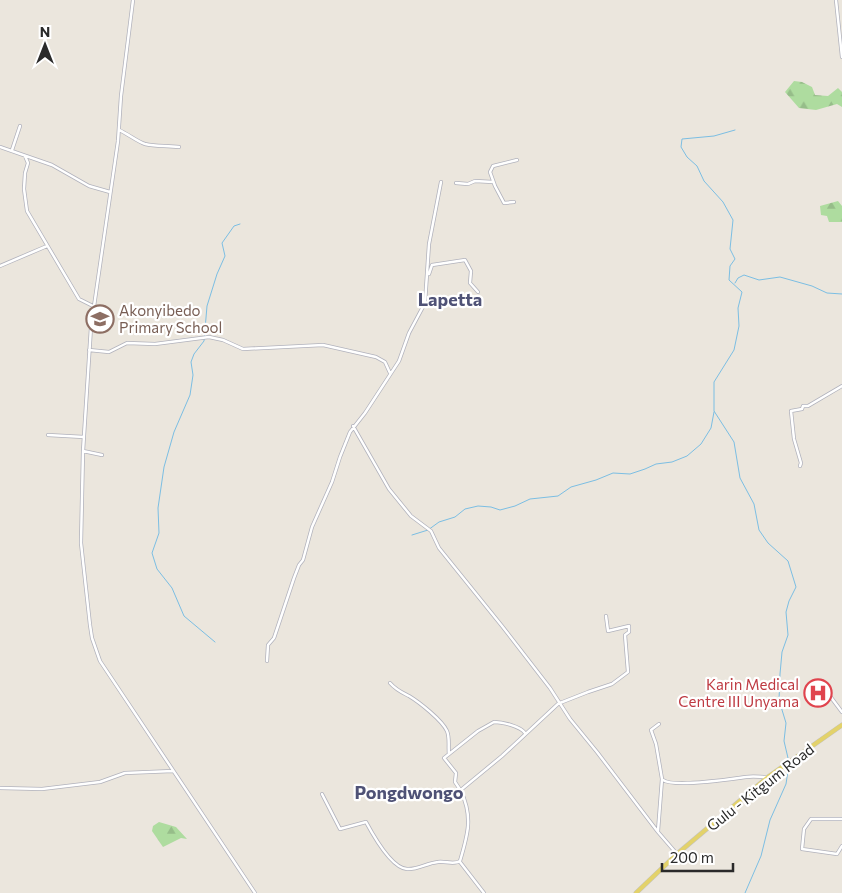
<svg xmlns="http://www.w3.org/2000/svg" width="842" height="893" font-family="Commissioner,sans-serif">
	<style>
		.forest { fill: url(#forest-firs) }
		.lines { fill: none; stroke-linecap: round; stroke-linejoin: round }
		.stream { stroke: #7bbee3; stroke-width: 1 }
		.minor-casing { stroke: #b1b2bc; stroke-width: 4 }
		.major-casing { stroke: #c3c3c3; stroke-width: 5 }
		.minor { stroke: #fff; stroke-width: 2.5 }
		.major { stroke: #e3d26a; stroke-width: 4 }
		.labels { text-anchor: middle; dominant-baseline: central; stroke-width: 4.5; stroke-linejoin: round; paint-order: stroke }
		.education-label { font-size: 15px; fill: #785e54; stroke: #fff; text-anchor: start }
		.health-label { font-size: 15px; fill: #be3a42; stroke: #fff; text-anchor: end }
		.street-label { font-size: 15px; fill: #2a2a2a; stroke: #fff }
		.quarter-label { font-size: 18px; font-weight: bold; fill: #4f5276; stroke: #fff }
	</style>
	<defs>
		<pattern id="forest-firs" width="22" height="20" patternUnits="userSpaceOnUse" patternTransform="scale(1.25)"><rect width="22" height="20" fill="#aedc9f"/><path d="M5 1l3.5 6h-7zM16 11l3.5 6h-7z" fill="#96bd89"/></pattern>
	</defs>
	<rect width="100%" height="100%" fill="#ebe6dd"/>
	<path class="forest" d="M794,81L802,82L812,87L815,95L828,96L838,88L842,92V107L837,104L816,110L799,108L785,92Z
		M838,201L842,206V222H829L827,216L821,215L820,206Z
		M159,822L176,827L187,839L181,838L163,847L152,831L153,826Z"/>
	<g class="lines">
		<path class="stream" d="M735,130L714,136L682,139L681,147L687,157L697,166L704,181L723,202L733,220L730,249L735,259L730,266L729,280L742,292L738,308L739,326L734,350L714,382V411L734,442L740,478L754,504L759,530L768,543L788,561L796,587L789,601L786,612L788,635L782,652L780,674L779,700L786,723L784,741L788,758
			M735,283L738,278L744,275L759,280L780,277L812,286L827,293L842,294
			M412,535L428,530L439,522L455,517L465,509L478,506L491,507L500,510L515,506L530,499L558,496L571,487L596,480L613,473L630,474L645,469L656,464L672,462L687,456L701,444L711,428L714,412
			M215,642L184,616L172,588L157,569L152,553L159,533L158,508L164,467L174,432L190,395L193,375L191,362L194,354L204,341L207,306L217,274L225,256L222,243L234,226L240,224
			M745,893L761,856L770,820L786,784L789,764"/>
		<g class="minor-casing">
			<path id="minor" d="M133,0L121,96L118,141L91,327L83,451L81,543L90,625L92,638L100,661L255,893
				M836,0L842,57
				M119,130C128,134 138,142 145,144C157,147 167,145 179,147
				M0,147L52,165L89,186L110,192
				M12,150L20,126
				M25,156L28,163L25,173L24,189L27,211L79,299L93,306
				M456,183L468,184L475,181L493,182
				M514,202L504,203L495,186L490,172L493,166L517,160
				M0,266L47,246
				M429,274L432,265L465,260L471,271L470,283L478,292
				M89,350L109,352L127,343L155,344L209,337L223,340L243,349L323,345L376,357L385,362L390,373
				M353,426L389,489L411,516L431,531L439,548L502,626L550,688L570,719L597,752L658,832L677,854
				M48,435L84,437
				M83,451L102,455
				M800,466L801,463L794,439L791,411L802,409L803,406H808L842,386
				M267,661L268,645L274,638L294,578L299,565L303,560L312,527L332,482L340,457L350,432L365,413L399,361L409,333L425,303L429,244L441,182
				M390,683C396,690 401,692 409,696C419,702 442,720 447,731C450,738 448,747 449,754
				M824,688L842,712
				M560,703L588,692L612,684L628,672L625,635L629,632V626L608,631L606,616
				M663,780C674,788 731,779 746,777C753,776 760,777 766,777
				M0,788L42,789L100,782L125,773L173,771
				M461,791L455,782L456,773L444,758L478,731L494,722C502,722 520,726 525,733
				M322,794L340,829L366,822C373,835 391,868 407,869C417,870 427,863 438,862C445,861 455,865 460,861C468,834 473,817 461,791L462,789L502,756L559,703
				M842,819H811L804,829L802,849L837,854L842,846
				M658,831L662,779L656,744L651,730L659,724
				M460,862L484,893"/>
		</g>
		<g class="major-casing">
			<path id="major" d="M636,893L677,854L768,777L842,725"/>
		</g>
		<use href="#minor" class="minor"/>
		<use href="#major" class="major"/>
	</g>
	<defs>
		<g id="school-ring" transform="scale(1.4375)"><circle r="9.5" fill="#fff" stroke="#8d6e63" stroke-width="1.5"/><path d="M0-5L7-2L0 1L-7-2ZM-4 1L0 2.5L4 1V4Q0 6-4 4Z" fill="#8d6e63"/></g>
		<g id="hospital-ring" transform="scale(1.4375)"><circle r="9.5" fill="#fff" stroke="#e0444e" stroke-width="1.5"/><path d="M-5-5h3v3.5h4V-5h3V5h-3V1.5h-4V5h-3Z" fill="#e0444e"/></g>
	</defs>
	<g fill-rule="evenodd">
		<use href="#school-ring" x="100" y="319"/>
		<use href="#hospital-ring" x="818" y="693"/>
	</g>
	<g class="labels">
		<g class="education-label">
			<text x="119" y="310">Akonyibedo<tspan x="119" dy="17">Primary School</tspan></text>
		</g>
		<g class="health-label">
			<text x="799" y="684">Karin Medical<tspan x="799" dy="17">Centre III Unyama</tspan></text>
		</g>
		<g class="street-label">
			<text transform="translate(760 787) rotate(-38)">Gulu - Kitgum Road</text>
		</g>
		<g class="quarter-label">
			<text x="450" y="299">Lapetta</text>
			<text x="409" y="792">Pongdwongo</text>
		</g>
	</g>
	<g transform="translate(45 45)" stroke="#ffffff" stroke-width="4" paint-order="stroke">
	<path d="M0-4L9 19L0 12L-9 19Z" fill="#2a2a2a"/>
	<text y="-8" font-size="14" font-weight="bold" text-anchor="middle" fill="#2a2a2a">N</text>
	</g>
	<path d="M662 863v8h71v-8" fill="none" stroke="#2a2a2a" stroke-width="2.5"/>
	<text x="670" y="863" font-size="15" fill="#2a2a2a" stroke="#ffffff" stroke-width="4" paint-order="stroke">200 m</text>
</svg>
